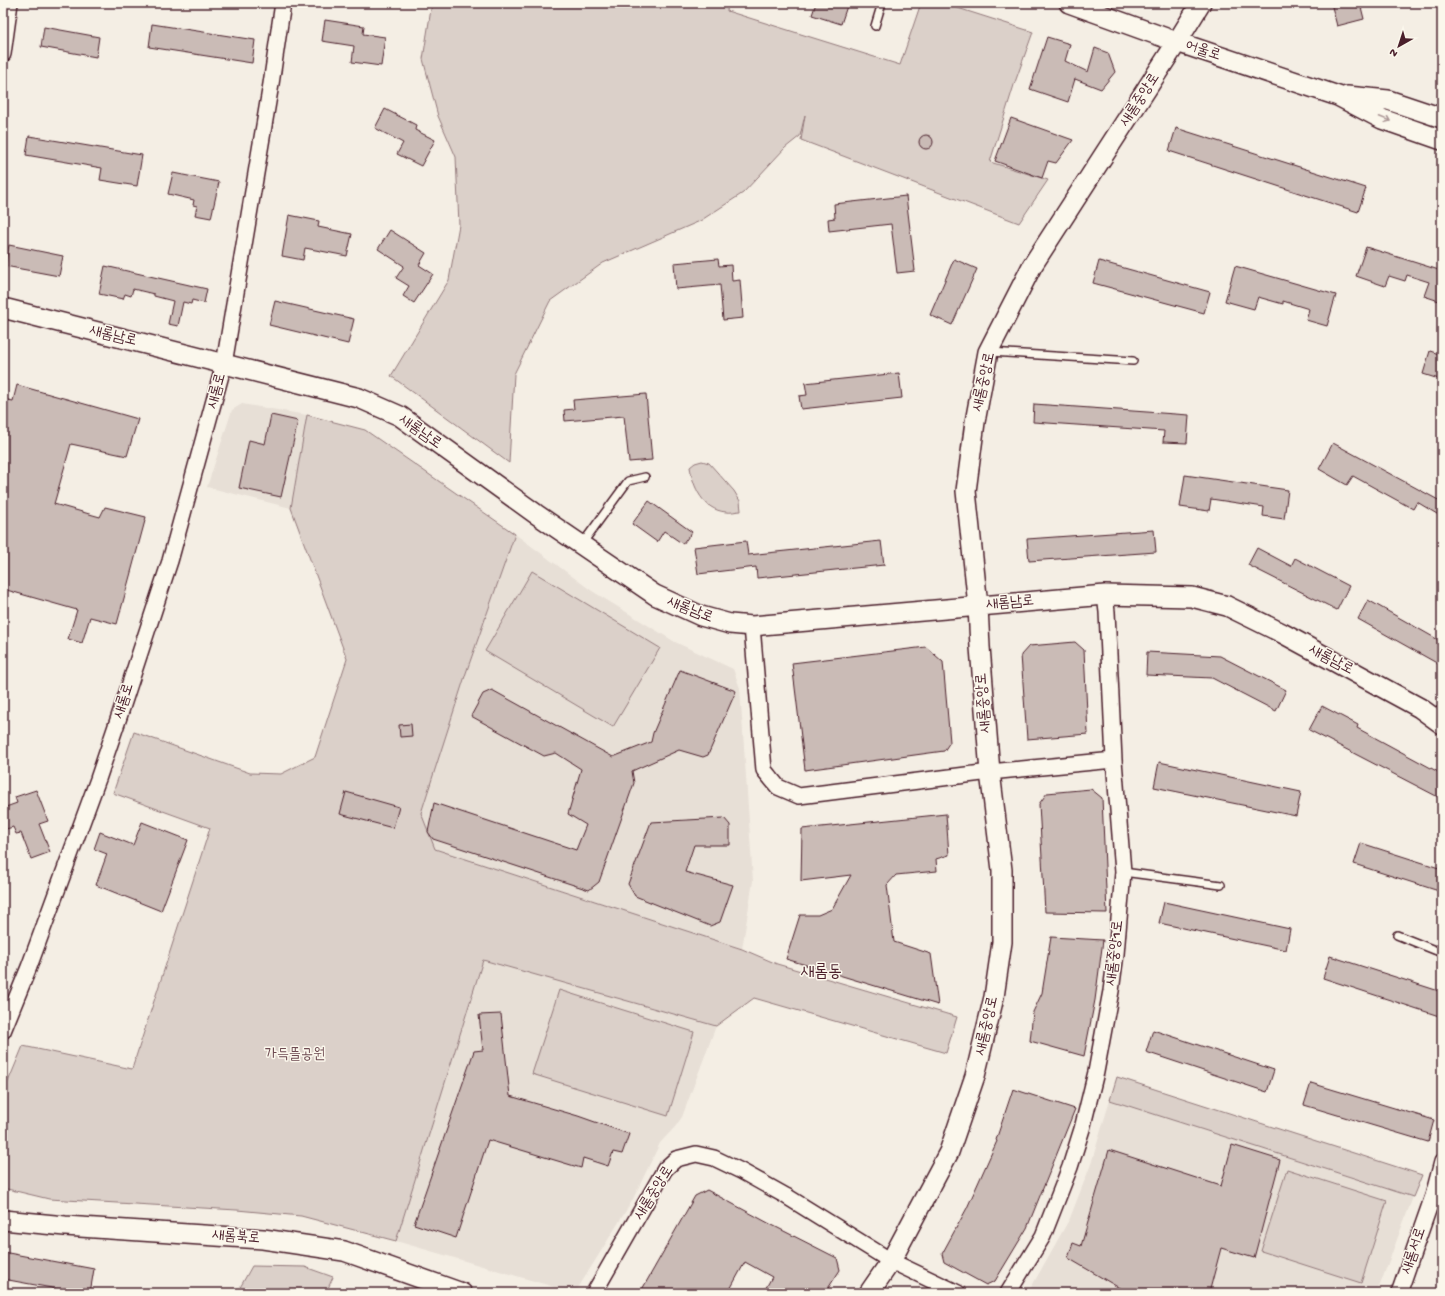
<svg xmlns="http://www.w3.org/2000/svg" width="1445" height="1296" font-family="'Gochi Hand','Poor Story',sans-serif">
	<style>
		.built { fill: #e7dfd6 }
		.green { fill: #dbd0c9; stroke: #92787a }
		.building { fill: #cabbb6; stroke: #4a1f2b }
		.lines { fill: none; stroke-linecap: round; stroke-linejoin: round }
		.service-casing { stroke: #4a1f2b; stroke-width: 10 }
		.minor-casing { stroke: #4a1f2b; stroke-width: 18 }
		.tertiary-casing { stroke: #4a1f2b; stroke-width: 22 }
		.service { stroke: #fbf7ec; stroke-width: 7 }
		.minor { stroke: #fbf7ec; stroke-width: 15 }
		.tertiary { stroke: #fbf7ec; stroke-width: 19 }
		.oneway { stroke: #ab9695 }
		.labels { text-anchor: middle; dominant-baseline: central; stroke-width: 3; stroke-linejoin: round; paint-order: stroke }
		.street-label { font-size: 15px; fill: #4a1f2b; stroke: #fbf7ec }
		.park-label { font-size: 15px; fill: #6e4b52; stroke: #fbf7ec }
		.quarter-label { font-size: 17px; fill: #4a1f2b; stroke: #fbf7ec }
	</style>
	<rect width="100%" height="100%" fill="#f4eee4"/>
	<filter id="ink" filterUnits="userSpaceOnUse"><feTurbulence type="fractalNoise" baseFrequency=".025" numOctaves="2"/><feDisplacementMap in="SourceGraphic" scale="8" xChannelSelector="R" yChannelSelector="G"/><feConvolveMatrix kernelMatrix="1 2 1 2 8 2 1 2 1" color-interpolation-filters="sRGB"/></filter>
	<g filter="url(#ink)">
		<path class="built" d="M242,404L307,415L291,508L207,487L232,410Z
			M515,534L592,591L675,642L733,669L740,688L753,881L742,949L435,849L421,813L466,673Z
			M483,960L716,1026L682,1117L675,1127L660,1143L632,1201L575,1293L396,1241Z
			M1110,1100L1413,1197L1377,1293H1028L1070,1218L1091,1164Z"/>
		<path class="green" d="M432,3H728L727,11L900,65L921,3H942L1033,32L1014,85L990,162L1048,180L1019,223L801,140L805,115L800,136L785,148L743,193L700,221L603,263L550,301L514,374L509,463L391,376L449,280L459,225L456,157L438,116L423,59Z
			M307,415L365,430L515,534L466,673L421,813L435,849L742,949L777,964L957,1017L946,1053L754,998L716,1026L483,960L396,1241L301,1216L237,1210L49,1199L3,1188V1094L23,1046L132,1069L210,828L113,793L134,732L250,773L281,774L315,757L347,659L291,508Z
			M702,461L709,463L734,491L740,501L741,511C736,511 731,513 726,512C703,510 693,487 690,467L695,463Z
			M532,571L660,648L613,727L485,651Z
			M559,990L694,1032L668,1116L532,1074Z
			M1117,1077L1422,1175L1413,1197L1110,1100Z
			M1287,1169L1387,1201L1361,1283L1261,1251Z
			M252,1266L305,1267L333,1277L326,1293H237Z"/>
		<path class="building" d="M816,3H848L841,24L812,15Z
			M1331,3H1360L1364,19L1337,26Z
			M325,20L364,26L363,34L385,37L381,66L352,62L354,46L322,41Z
			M152,24L255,40L252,63L149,47Z
			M44,27L99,37L96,57L41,47Z
			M1047,37L1070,44L1065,61L1088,72L1095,48L1108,53L1115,72L1101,89L1075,79L1068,102L1030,89Z
			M385,109L416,125L415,130L435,140L421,166L397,154L403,143L375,128Z
			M1011,118L1073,140L1056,163L1048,161L1042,178L995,161Z
			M1176,128L1366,188L1358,212L1169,151Z
			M919 142a7 7 0 1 1 14 0a7 7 0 1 1-14 0Z
			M29,136L142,155L137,186L100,180L102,168L26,155Z
			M173,173L219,182L211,218L195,215L197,206L193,205L194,200L168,194Z
			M906,196L915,271L897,273L891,224L829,231L828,219L835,218L834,204Z
			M289,215L319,221L318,227L352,234L347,256L305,248L303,260L282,256Z
			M390,230L426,253L419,265L433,274L414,303L403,296L409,286L396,278L404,266L378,249Z
			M9,245L63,256L59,276L5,266Z
			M1366,247L1442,271V302L1424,296L1429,282L1407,275L1405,281L1389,276L1385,286L1356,276Z
			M718,259L719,266L731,265L732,281L740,280L743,318L723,320L720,285L676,289L674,263Z
			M954,259L977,269L952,325L930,315Z
			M1099,261L1210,292L1204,313L1093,283Z
			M105,266L207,289L204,303L192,300L191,304L183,302L178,326L168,324L173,301L154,296V294L133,289L131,296L125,294L123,299L99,294Z
			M1235,266L1336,295L1327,326L1306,320L1309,309L1283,301V304L1258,297L1254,309L1225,301Z
			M275,301L354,319L348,344L269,325Z
			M1430,351L1442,355V380L1423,374Z
			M899,373L902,398L801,409L799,396L807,395L805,383Z
			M17,385L138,419L127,456L71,444L54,504L100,517L105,507L146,517L117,624L90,617L82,643L68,639L77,610L3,589V399L13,401Z
			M646,394L652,460L629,462L624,416L565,421L564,410L574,409L573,400Z
			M1034,404L1189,415L1187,443L1163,442L1164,431L1033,422Z
			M271,415L298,421L281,497L239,488L249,440L265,444Z
			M1333,443L1442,502V517L1417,502L1413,509L1353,476L1347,485L1319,469Z
			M1185,475L1288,490L1284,519L1263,516L1264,507L1211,499L1209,511L1180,507Z
			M649,501L692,532L683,544L664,531L657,542L632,524Z
			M1154,530L1156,552L1029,561L1027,539Z
			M746,541L748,555L881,541L884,565L757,578L756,567L698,574L694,547Z
			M1257,548L1291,566L1295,558L1349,586L1337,610L1248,565Z
			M1368,600L1442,642V666L1358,619Z
			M1075,642L1084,650L1088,734L1027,739L1021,655L1029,646Z
			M926,647L943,662L950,742L944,751L805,770L792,663Z
			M1147,652L1220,656L1286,690L1276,711L1212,678L1146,675Z
			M680,670L736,691L708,755L703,757L679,750L632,771L634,783L599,882L589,890L433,839L428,832L434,803L576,850L586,825L568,814L581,769L556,753L544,756L471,716L483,694L492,690L613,757L651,742L653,733Z
			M1322,706L1358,725L1357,728L1442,774V799L1309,730Z
			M411,724L412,736L400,737L399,725Z
			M1159,762L1301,792L1296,816L1154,787Z
			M1091,789L1102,798L1107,913L1045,912L1039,804L1047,793Z
			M36,790L48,821L39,824L50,852L31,859L21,833L16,834L13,827L3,830V808L17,803L15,797Z
			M346,792L399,807L393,828L340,814Z
			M946,814L949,855L936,859L937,871L896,875L887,885L894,942L931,954L938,1005L786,959L800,915H818L832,909L851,875L801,881L802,829Z
			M724,818L730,825V845H694L685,872L733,885L720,922L710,926L635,896L628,884L651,822Z
			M142,822L188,840L161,911L96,885L107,854L94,849L100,832L133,845Z
			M1361,843L1442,869V892L1354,864Z
			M1164,902L1290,929L1286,950L1159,923Z
			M1051,937L1103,940L1095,1000L1084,1056L1030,1041L1033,1012L1042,993Z
			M1330,956L1442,992V1017L1323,978Z
			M501,1014L510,1096L578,1116L629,1134L622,1154L613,1152L608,1166L583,1158L581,1168L488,1140L456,1238L414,1224L474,1051L483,1050L479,1015Z
			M1153,1030L1274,1070L1267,1092L1146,1052Z
			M1311,1083L1434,1120L1428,1142L1304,1105Z
			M1013,1089L1075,1109L1027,1228L995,1281L986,1285L944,1262L942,1254L967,1208L997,1141L996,1140Z
			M1232,1145L1280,1160L1254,1258L1221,1248L1209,1293H1128L1068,1258L1073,1243L1081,1246L1109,1150L1221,1186Z
			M707,1190L772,1225L837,1258L840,1270L825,1293H763L772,1277L745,1262L728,1293H640L695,1196Z
			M3,1252L94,1269L90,1293H79L3,1279Z"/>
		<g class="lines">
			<g class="service-casing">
				<path id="service" d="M875,26L882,3
					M990,352L1133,361
					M582,544L628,481L645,477
					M1123,872L1221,885
					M1397,935L1442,953"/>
			</g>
			<g class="minor-casing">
				<path id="minor" d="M3,54L10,3
					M752,626L764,770L778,787L799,796L990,772L1114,760
					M3,1031L29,967L98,779L119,717L170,561L224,364L271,84L283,3
					M594,1293L665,1169L676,1159L696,1154L714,1158L741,1171L786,1196L891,1261L958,1293
					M1008,1293L1043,1236L1070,1167L1082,1129L1096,1072L1111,991L1116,954L1123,872L1114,760L1107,612L1105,595
					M1399,1293L1433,1196L1442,1162"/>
			</g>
			<g class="tertiary-casing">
				<path id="tertiary" d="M1069,3L1177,42L1338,96L1382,119L1442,140
					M1347,96L1388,100L1442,118
					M3,308L359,398L400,416L536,514L655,595L701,616L730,624L752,626L1105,595L1192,597L1227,606L1282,633L1420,708L1442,724
					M3,1220L65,1226L263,1239L344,1251L462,1293
					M869,1293L891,1261L949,1152L975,1076L994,997L1002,942V870L990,772L980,647L978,606L966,491L975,422L988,352L1032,266L1177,42L1201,3"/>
			</g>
			<use href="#service" class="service"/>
			<use href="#minor" class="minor"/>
			<use href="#tertiary" class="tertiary"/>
		</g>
		<defs><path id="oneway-shaft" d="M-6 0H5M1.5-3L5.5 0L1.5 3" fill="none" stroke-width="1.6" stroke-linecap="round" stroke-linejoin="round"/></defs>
		<use class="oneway" href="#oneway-shaft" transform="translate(1385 119) rotate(22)"/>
	</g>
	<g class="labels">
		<g class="street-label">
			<text transform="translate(1203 51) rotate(18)">어울로</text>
			<text transform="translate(1140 100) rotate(-57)">새롬중앙로</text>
			<text transform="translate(113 336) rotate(14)">새롬남로</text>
			<text transform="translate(984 382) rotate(-77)">새롬중앙로</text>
			<text transform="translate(217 391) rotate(-75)">새롬로</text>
			<text transform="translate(420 432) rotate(35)">새롬남로</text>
			<text transform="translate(1010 603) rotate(-5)">새롬남로</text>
			<text transform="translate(690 610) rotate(22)">새롬남로</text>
			<text transform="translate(1331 660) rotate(28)">새롬남로</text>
			<text transform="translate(124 701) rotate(-72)">새롬로</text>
			<text transform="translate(984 703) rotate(-94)">새롬중앙로</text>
			<text transform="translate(1115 953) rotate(-83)">새롬중앙1로</text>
			<text transform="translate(987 1026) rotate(-77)">새롬중앙로</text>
			<text transform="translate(654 1193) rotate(-58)">새롬중앙로</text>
			<text transform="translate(236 1237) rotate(5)">새롬북로</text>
			<text transform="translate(1414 1251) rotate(-71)">새롬서로</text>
		</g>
		<g class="park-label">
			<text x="295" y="1055">가득뜰공원</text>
		</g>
		<g class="quarter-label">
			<text x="821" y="973">새롬동</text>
		</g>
	</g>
	<rect width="1445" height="1296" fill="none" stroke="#fbf7ec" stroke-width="16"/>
	<rect x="8" y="8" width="1429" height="1280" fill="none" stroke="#4a1f2b" stroke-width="1.5" filter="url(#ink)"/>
	<g transform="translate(1399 46) rotate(219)" stroke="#fbf7ec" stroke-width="3" paint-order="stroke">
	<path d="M0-3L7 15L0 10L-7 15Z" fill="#4a1f2b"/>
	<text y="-6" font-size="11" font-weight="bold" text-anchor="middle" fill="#4a1f2b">N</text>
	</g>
</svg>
